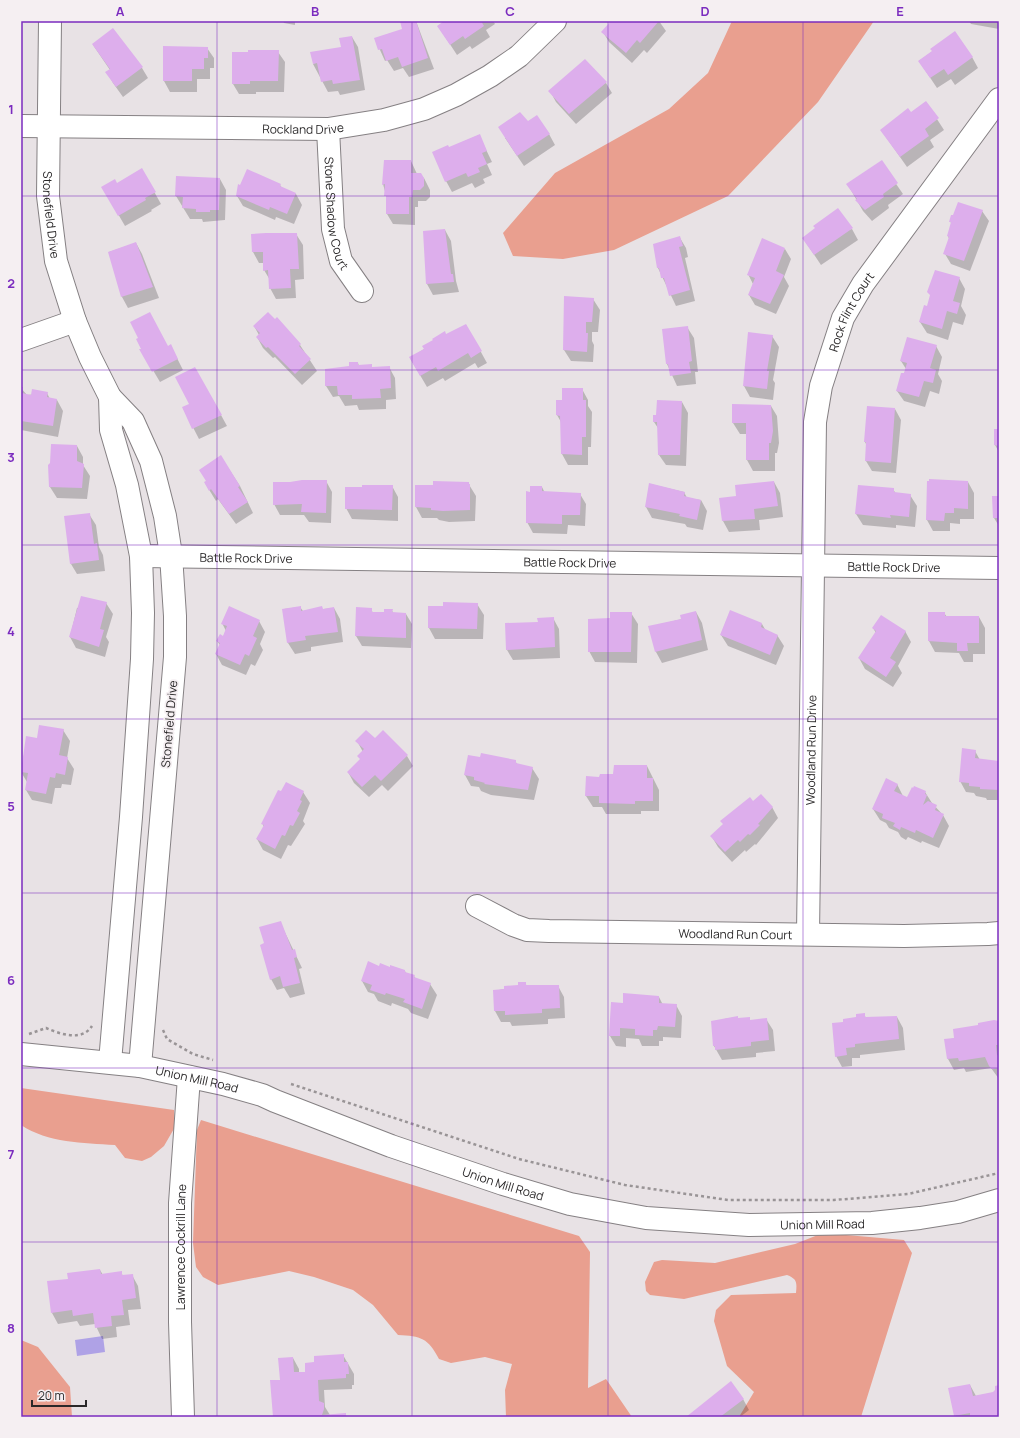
<svg xmlns="http://www.w3.org/2000/svg" width="1020" height="1438" font-family="Manrope,sans-serif">
	<style>
		.green { fill: #e99f8f }
		.water { fill: #afa2e6 }
		.shadow { fill: #0003 }
		.building { fill: #ddaeec }
		.lines { fill: none; stroke-linecap: round; stroke-linejoin: round }
		.minor-casing { stroke: #858083; stroke-width: 24 }
		.path { stroke: #999496; stroke-width: 2.5; stroke-dasharray: 3 3; stroke-linecap: butt }
		.minor { stroke: #fff; stroke-width: 22 }
		.grid { fill: none; stroke: #7b2cbf; stroke-width: 1; stroke-opacity: 0.55 }
		.labels { text-anchor: middle; dominant-baseline: central; stroke-width: 3.5; stroke-linejoin: round; paint-order: stroke }
		.street-label { font-size: 12px; fill: #2a2829; stroke: #f5eff2 }
		.neatline { fill: none; stroke: #7b2cbf; stroke-width: 1.5 }
		.grid-label { font-size: 13px; text-anchor: middle; font-weight: bold; fill: #7b2cbf }
	</style>
	<rect width="100%" height="100%" fill="#e8e2e5"/>
	<path class="green" d="M732,21H874L818,102L728,196L614,250L563,259L513,256L503,233L555,173L669,109L708,73Z
		M21,1088L174,1110L175,1127L164,1146L151,1157L142,1161L125,1158L115,1145C83,1143 48,1143 21,1125Z
		M201,1120L579,1236L590,1252L588,1388L606,1379L632,1417H506L505,1390L512,1364L485,1357L451,1363L439,1359C428,1338 421,1336 398,1335L373,1305L353,1290L314,1277L289,1271L218,1285L203,1277L196,1267L193,1243L197,1130Z
		M823,1233L904,1240L912,1253L861,1417H739L754,1392L727,1366L714,1321L716,1310L731,1295L796,1293C797,1282 797,1279 787,1275L684,1299L650,1295L646,1291L645,1282L654,1262L662,1260L715,1263L795,1244Z
		M21,1340L38,1347L70,1387L72,1417H21Z"/>
	<path class="water" d="M103,1336L105,1352L77,1356L75,1340Z"/>
	<path class="shadow" d="M283,21H295V25L284,23Z
		M403,21H416L434,69L409,77L403,68L394,71L387,60L385,61L375,39L404,30Z
		M445,21H493L495,24L486,30L490,37L472,49L470,46L457,55L438,26Z
		M612,21H659L666,31L647,53L644,50L632,63L609,42L603,32Z
		M969,21H999V29L971,24Z
		M352,37L358,47L365,90L340,95L338,91L328,92L313,64L342,48Z
		M93,45L142,68L148,78L123,97L113,83L107,72L110,70Z
		M164,47L207,48L214,58V68H210V79H197V92H170L164,81Z
		M933,51L972,57L978,68L955,85L951,79L937,88L919,61Z
		M278,52L285,62L284,92H256V94H239L233,84Z
		M606,83L612,93L576,124L556,102L550,91Z
		M926,102L944,130L930,140L934,147L907,167L881,130L911,113Z
		M528,122L549,134L555,145L524,166L505,138Z
		M479,135L492,162L487,164L492,175L483,179L485,183L475,188L472,183L452,192L446,181L449,148Z
		M411,161L417,174L424,178L430,190V197L426,201H418V207H415V225L393,224L387,214V199L383,184Z
		M881,162L903,194L888,205L889,208L872,221L863,211L848,185Z
		M142,170L161,204L151,210L152,211L125,226L103,188L117,184Z
		M220,179L226,190L225,220L203,222L202,219H190L176,196Z
		M280,185L282,188L296,194L302,205L294,224L276,217L275,220L243,206L237,196Z
		M982,211L989,221L970,271L951,264L945,254L949,239L948,236L952,225L950,221Z
		M852,229L858,240L821,265L803,238Z
		M445,230L451,241L456,281L459,292L433,295L427,284Z
		M296,234L303,245L304,279L295,280L296,298L276,299L270,288V280L264,270V263H259L253,252L252,235Z
		M680,238L686,248L688,257L685,258L695,301L676,306L658,268Z
		M136,243L142,254L159,298L128,308L122,297L109,252Z
		M785,249L791,259L784,277L789,286L776,314L755,305L749,295L753,284L748,274Z
		M959,278L965,289L961,306L966,315L963,325L953,322L948,340L927,333L920,322L927,307Z
		M593,299L600,310L598,332H592V341L594,345L593,362L571,361L564,350Z
		M277,319L300,345L317,371L302,385L275,357L273,358L263,348L257,337L259,335L254,326Z
		M466,325L487,363L478,368L475,363L445,381L443,378L427,387L410,358L446,335Z
		M687,327L694,338L698,372H695L696,384L677,386L667,364L663,330Z
		M772,336L779,347L773,380L775,383L773,400L750,397L744,386Z
		M936,346L942,357L938,374L942,381L939,394L930,391L925,407L904,401L897,391L906,369L901,361Z
		M168,347L176,356L183,370L160,382L141,350Z
		M358,363L359,366H371L373,368L389,367L395,378L396,399L386,400V409L359,410L357,405L345,406L339,396L333,397L326,386V370L350,367Z
		M21,388L27,395L47,393L50,399L57,400L63,411L58,437L21,430Z
		M582,389L588,400V406L592,412L591,447H588V465H568L562,454L561,422L557,415L563,401Z
		M210,395L227,426L199,439L183,408Z
		M682,402L688,413L686,466L666,465L659,455L658,428L654,422Z
		M771,406L777,416L779,443L777,453H775V471H753L747,460V434H740L733,423Z
		M895,409L901,420L896,473L872,471L866,461L867,446L865,442Z
		M999,425V452L995,445Z
		M77,446L83,457V465L90,476L87,499L57,498L50,487Z
		M221,457L240,486L253,513L236,524L218,499L216,501L205,483Z
		M326,481L332,492L331,523L309,522L304,515H280L274,504Z
		M774,482L780,493L783,517L759,520L760,530L729,532L723,521L720,499L737,497Z
		M928,482H968L974,493V519H960V524L950,523V531H933L927,520Z
		M468,483L476,496L475,521L449,522L439,520L437,518H422L416,507L434,486Z
		M650,484L684,492L687,498L701,500L707,511L703,530L687,527L685,524L652,518L646,507Z
		M392,486L398,497V521L352,519L346,508Z
		M542,487L545,493L580,494L586,504L585,526L568,525L567,534L533,533L527,522L531,493Z
		M893,489L896,494L910,495L917,506L915,527L896,525V528L863,525L856,514Z
		M999,497V526L994,518Z
		M89,514L96,525L99,547L103,555L105,571L77,574L71,564Z
		M106,603L113,614L106,637L109,642L105,657L76,648L70,637L77,608Z
		M477,604L484,615L483,639H435L429,628L444,607Z
		M300,607L303,611L334,608L340,619L343,642L311,647V651L295,654L288,643L284,609Z
		M371,609L373,613H385L392,610L393,613L406,614L412,624L411,648L362,646L356,636Z
		M696,612L702,623L708,650L662,663L656,652L649,627L682,619Z
		M631,613L638,624L637,663L595,662L589,651L611,619Z
		M944,613L947,617H979L985,628V654H973V662H964L959,653L935,652L929,641Z
		M553,618L559,629L560,658L513,660L507,650L539,623Z
		M259,621L265,632L260,644L263,650L255,666L251,664L246,675L222,665L216,654L220,645L217,641L223,637L226,631L222,623Z
		M762,624L766,631L777,635L784,646L776,665L728,646L721,635Z
		M873,628L905,631L911,642L898,666L902,673L893,687L865,669L859,658L876,633Z
		M63,730L70,741L67,758L74,769L71,785L62,784L61,788H55L52,804L32,800L26,790L27,782L21,772L27,737L38,739Z
		M375,739L407,756L413,766L388,791L382,785L369,797L354,783L348,772L361,760L363,752L357,741Z
		M975,751L980,760L999,762V800H987L986,798L976,796L974,793L966,792L960,781Z
		M481,758L515,761L518,765L532,768L539,779L534,800L491,795L481,791L479,787L471,786L465,775Z
		M647,766L659,790V811H641V814H606L602,807H593L586,796L614,775Z
		M897,784L903,796L907,798L925,792L932,803L943,815L949,826L939,848L922,841L921,843L908,837L906,840L901,837L898,832L889,828L886,823L880,820L873,809Z
		M303,792L310,803L303,821L305,824L291,846L288,845L281,859L263,850L257,839L264,827L262,823Z
		M753,802L772,807L778,818L756,845L755,844L746,852L745,850L732,862L718,847L712,837Z
		M280,922L302,968L299,969L305,994L290,998L284,988L277,990L271,979L265,944Z
		M380,967L405,971L406,973L414,976L416,979L430,984L437,995L428,1019L411,1013L408,1009L392,1003L391,1006L378,1001L374,994L368,992L362,981Z
		M525,983L527,986H558L564,997L565,1018L548,1019V1024L512,1026L510,1022H501L495,1011L494,991L519,986Z
		M659,997L663,1005H676L682,1016L681,1038L663,1037V1041H659V1046H642L639,1039L626,1038V1047L616,1046L610,1036L624,1004Z
		M864,1014L866,1018L897,1017L903,1028L905,1050L860,1055V1058H852V1066L842,1067L836,1056L844,1023Z
		M737,1017L738,1019L749,1018L750,1021L766,1019L773,1030L775,1051L756,1053V1057L722,1060L714,1046L724,1019Z
		M999,1022V1079L991,1068L966,1072L964,1068L954,1070L948,1059L945,1040L956,1038L979,1026Z
		M100,1270L103,1275L121,1272L123,1276L132,1275L138,1286L141,1309L128,1310L130,1325L116,1327L117,1337L102,1339L95,1324L80,1326L77,1321L58,1324L52,1313L69,1279Z
		M343,1355L354,1374V1385H352V1389L324,1390L325,1407L330,1415L345,1414L347,1417H274L281,1381L293,1358L299,1369V1373H307L316,1363Z
		M970,1385L976,1396L993,1393L999,1386V1417H956L949,1389Z
		M743,1399L749,1410L740,1417H687Z"/>
	<path class="building" d="M400,21H416L428,58L402,67L398,57L386,61L382,49L378,50L374,38L402,29Z
		M444,21H481L484,26L465,39L463,36L450,45L437,26Z
		M611,21H659L640,43L637,40L626,53L601,32Z
		M113,28L143,67L116,87L105,72L110,69L92,44Z
		M955,31L973,57L948,75L944,69L930,78L918,61L932,51L930,49Z
		M352,36L360,80L333,84L332,80L321,82L317,63L313,64L310,52L341,47L339,38Z
		M163,46L208,47V58H204V69H192V81H163Z
		M248,50H279L278,81H250V84H232V52H248Z
		M585,59L607,82L569,114L548,91Z
		M926,101L939,118L925,129L929,136L900,157L880,130L908,108L911,112Z
		M520,112L528,121L537,115L550,134L517,156L498,127Z
		M480,134L487,151L482,153L487,164L478,168L480,172L468,177L466,173L445,182L432,152L448,145L449,147Z
		M384,160H411V173H421L424,178V186L420,190H413L412,197H409V214H386V196H384L385,184L382,185Z
		M882,160L898,183L883,194L884,197L865,210L855,200L857,199L846,184Z
		M142,168L156,192L145,198L146,200L118,216L101,187L115,179L117,183Z
		M247,169L281,184L280,186L296,193L287,214L270,207L269,210L236,196L238,184L240,185Z
		M176,176L220,178L219,210H210V212H196V209L182,208L183,197L175,196Z
		M958,202L983,210L964,261L943,254L949,237L947,236L951,222H949L951,215H953Z
		M838,208L853,228L814,255L802,238L815,228L813,226Z
		M445,229L451,274H453L454,282L426,284L423,231Z
		M266,233H297L299,269H290L291,288L269,289L268,270L263,271V252H252L251,234Z
		M680,236L683,246L679,247L690,290L669,296L664,278H661L659,268H657L653,244Z
		M762,238L785,248L776,271L784,275L770,304L748,295L755,278L747,275Z
		M136,242L153,287L121,297L108,252Z
		M935,270L960,277L953,301L960,303L957,314L947,311L942,329L919,322L924,305L927,306L930,295L927,292Z
		M564,296L594,298L592,322H586V333H588L587,352L563,350Z
		M150,312L168,346L171,344L178,359L152,372L139,349H141L136,339L138,338L130,322Z
		M268,312L275,319L277,317L301,344L299,346L311,359L295,374L268,347L266,348L256,337L260,333L253,326Z
		M466,324L482,351L471,358L468,353L438,371L436,367L420,376L409,357L424,349L422,346L433,340L432,339L445,331L446,334Z
		M688,326L692,361L689,362L691,373L670,376L668,364H666L662,329Z
		M748,332L773,335L767,371H769L767,389L743,386Z
		M907,337L937,345L930,368L936,370L933,383L924,381L919,397L896,391L901,373H904L907,363L900,361Z
		M349,362H358V365L372,364V367L390,366L391,388L380,389L381,398L352,399V395H338L337,386H325V369L349,366Z
		M195,367L222,415L192,429L182,407L189,404L175,377Z
		M21,387H23L22,393L31,395L32,389L48,392L47,397L57,399L53,426L21,421Z
		M562,388H583V400H586V437H582V455L561,454L560,416L556,415V400H562Z
		M657,400L682,401L680,455H658L657,422H653V415H656Z
		M732,404L771,405L773,431L771,443H769V460H746V423H732Z
		M867,406L895,408L891,463L865,461L866,442H864Z
		M994,429H999V446L994,445Z
		M51,444L77,445V461L84,464L82,488L49,487L48,465L50,463Z
		M221,455L240,486L238,487L248,502L229,514L211,489L209,491L204,482L206,481L199,470Z
		M929,479L968,481V509L954,508V513H945L944,521L926,520L927,481H929Z
		M302,480H327L326,513L301,512L302,504L273,505V482H290Z
		M433,481L469,482V484H470V510L443,511L431,510V508L415,507V485H433Z
		M774,481L778,506L754,509L755,519L722,521L719,498L736,496L735,485Z
		M649,483L685,492L684,496L701,500L697,520L679,516L680,514L645,507Z
		M362,485H393L392,510L345,509V487H362Z
		M858,485L894,488V492L911,494L909,517L890,515L891,518L855,514Z
		M530,486H542V491L581,493L580,515H562V524L526,523V491L530,492Z
		M992,496H999V518H993Z
		M90,513L94,544L97,543L99,560L70,564L64,516Z
		M81,596L107,602L100,629L104,630L99,647L69,637Z
		M443,602L478,603L477,629L428,628V606H443Z
		M229,606L260,620L253,636L257,638L249,656L245,654L240,665L215,654L220,643L216,641L220,634L223,636L227,626L221,624Z
		M301,606V611L322,606L323,609L334,607L338,632L305,636L306,640L287,643L282,609Z
		M356,607L372,608V612H384V609H393L392,612L406,613V638L355,636Z
		M730,610L762,623L761,627L778,635L770,655L720,635Z
		M696,611L702,640L655,652L648,626L681,619L680,615Z
		M610,612H632L631,652H588V619L610,618Z
		M928,612H945V616H979V643H967L968,651H957V643L928,641Z
		M881,615L906,631L890,658L896,662L886,677L858,658L876,631L872,628Z
		M554,617L555,647L506,650L505,623L538,622L537,618Z
		M39,725L64,729L59,755L68,757L65,775L56,773L55,778L50,777L46,794L25,790L28,773L21,772L26,736L37,738Z
		M366,730L375,738L383,730L408,755L381,781L375,775L362,787L347,772L360,759L357,756L364,749L355,741Z
		M962,748L976,750L975,758L999,761V790L980,789V787L969,786V783L959,782Z
		M481,753L516,760V763L533,767L528,790L484,784L485,783L474,780V777L464,775L468,755L480,757Z
		M614,765H647V778H653V801H635V804L599,803V796H585L586,776L599,777L600,774H613Z
		M886,778L898,784L894,791L907,797L912,787L913,788L914,786L926,791L925,794L927,795L923,805L928,801L937,805L935,810L944,814L933,838L916,830L915,833L901,827L900,830L893,826L895,823L882,818L883,814L872,809Z
		M286,782L304,791L300,800L302,801L297,811L300,813L293,826L290,825L285,836L282,835L275,849L256,839L264,825L261,824L278,790L281,791Z
		M761,794L773,807L758,824L760,825L750,835L748,834L740,842L738,840L725,852L710,836L723,824L720,821L750,797L753,801Z
		M281,921L292,950L295,949L297,957L294,958L300,983L283,987L280,976L270,980L260,945L264,943L259,927Z
		M368,961L379,966L380,963L390,967V965L405,970V972L415,975L414,977L431,983L422,1009L403,1002L405,999L386,993L385,995L370,990L372,985L361,981Z
		M518,982H526V985H559L560,1008L542,1009V1013L505,1015V1011H494L493,990L504,989V986L518,985Z
		M623,993L659,996V1003L677,1004L675,1027L658,1026L657,1030H653V1036L635,1035V1029L620,1028V1036H609L611,1002L623,1003Z
		M865,1013V1017L897,1016L899,1039L855,1044V1047L846,1048L847,1055L835,1057L832,1023L843,1022V1019L856,1017V1014Z
		M738,1016V1018L750,1017V1020L767,1018L769,1040L751,1042V1046L715,1050V1046H713L711,1021Z
		M994,1020L999,1021V1045H996L997,1055L999,1056V1068L992,1069L989,1066L985,1057L959,1061L958,1058L947,1059L944,1039L954,1038L953,1029L978,1025V1023Z
		M100,1269L101,1274L122,1271V1275L133,1274L136,1298L122,1300L124,1315L111,1316L112,1326L95,1328L93,1313L73,1316L72,1310L51,1313L47,1281L68,1279L67,1273Z
		M344,1354V1362H348L349,1374H346V1378L318,1380L319,1401L324,1403V1409L322,1415L346,1413V1417H273L270,1380H280L278,1358L293,1357L294,1372H305V1363L314,1362V1356Z
		M731,1381L744,1399L720,1417H686Z
		M970,1384L973,1396L993,1392L995,1390V1386L999,1385V1417H970V1413L954,1416L948,1388Z"/>
	<g class="lines">
		<g class="minor-casing">
			<g id="minor">
				<path id="s1" d="M50,21L48,196L56,261L75,321L90,357L110,397L133,421L151,461L165,516L171,555L175,616V657L140,1066"/>
				<path id="s2" d="M21,126L328,129L384,120L424,109L456,95L490,76L519,56L555,21"/>
				<path id="s3" d="M328,129L333,229L341,261L362,291"/>
				<path d="M21,340L75,321"/>
				<path id="s4" d="M141,556L999,568"/>
				<path id="s5" d="M477,906L513,925L527,930L549,931L904,936L988,934L999,933"/>
				<path id="s6" d="M808,934L815,422L821,386L843,318L863,284L999,99"/>
				<path id="s7" d="M21,1054L140,1066L223,1084L262,1095L275,1101L391,1146L503,1184L570,1204L646,1218L749,1225L872,1223L920,1218L958,1212L999,1200"/>
				<path d="M110,1062L131,817L142,659L143,613L141,556L127,485L111,430L110,397"/>
				<path id="s8" d="M183,1417L180,1322V1203L189,1077"/>
			</g>
		</g>
		<path class="path" d="M163,1030L167,1039L193,1054L213,1060
			M29,1034L46,1028C60,1034 82,1042 92,1026
			M291,1084L519,1159L625,1185L728,1200H834L908,1194L999,1173"/>
		<use href="#minor" class="minor"/>
	</g>
	<path class="grid" d="M217,21V1417M412,21V1417M608,21V1417M803,21V1417M21,196H999M21,370H999M21,545H999M21,719H999M21,893H999M21,1068H999M21,1242H999"/>
	<g class="labels">
		<g class="street-label">
			<text stroke="none"><textPath href="#s2" startOffset="282">Rockland Drive</textPath></text>
			<text stroke="none"><textPath href="#s3" startOffset="85">Stone Shadow Court</textPath></text>
			<text stroke="none"><textPath href="#s1" startOffset="194">Stonefield Drive</textPath></text>
			<text stroke="none"><textPath href="#s6" startOffset="629">Rock Flint Court</textPath></text>
			<text stroke="none"><textPath href="#s4" startOffset="105">Battle Rock Drive</textPath></text>
			<text stroke="none"><textPath href="#s4" startOffset="429">Battle Rock Drive</textPath></text>
			<text stroke="none"><textPath href="#s4" startOffset="753">Battle Rock Drive</textPath></text>
			<text transform="translate(169 724) rotate(-85)">Stonefield Drive</text>
			<text stroke="none"><textPath href="#s6" startOffset="184">Woodland Run Drive</textPath></text>
			<text stroke="none"><textPath href="#s5" startOffset="264">Woodland Run Court</textPath></text>
			<text stroke="none"><textPath href="#s7" startOffset="178">Union Mill Road</textPath></text>
			<text stroke="none"><textPath href="#s7" startOffset="502">Union Mill Road</textPath></text>
			<text stroke="none"><textPath href="#s7" startOffset="826">Union Mill Road</textPath></text>
			<text stroke="none"><textPath href="#s8" startOffset="170">Lawrence Cockrill Lane</textPath></text>
		</g>
	</g>
	<rect width="1020" height="1438" fill="none" stroke="#f5eff2" stroke-width="44"/>
	<path d="M32 1400v6h54v-6" fill="none" stroke="#2a2829" stroke-width="2"/>
	<text x="38" y="1400" font-size="12" fill="#2a2829" stroke="#f5eff2" stroke-width="3" paint-order="stroke">20 m</text>
	<rect x="22" y="22" width="976" height="1394" class="neatline"/>
	<g class="grid-label">
		<text x="120" y="16">A</text>
		<text x="315" y="16">B</text>
		<text x="510" y="16">C</text>
		<text x="705" y="16">D</text>
		<text x="900" y="16">E</text>
		<text x="11" y="114">1</text>
		<text x="11" y="288">2</text>
		<text x="11" y="462">3</text>
		<text x="11" y="636">4</text>
		<text x="11" y="811">5</text>
		<text x="11" y="985">6</text>
		<text x="11" y="1159">7</text>
		<text x="11" y="1333">8</text>
	</g>
</svg>
